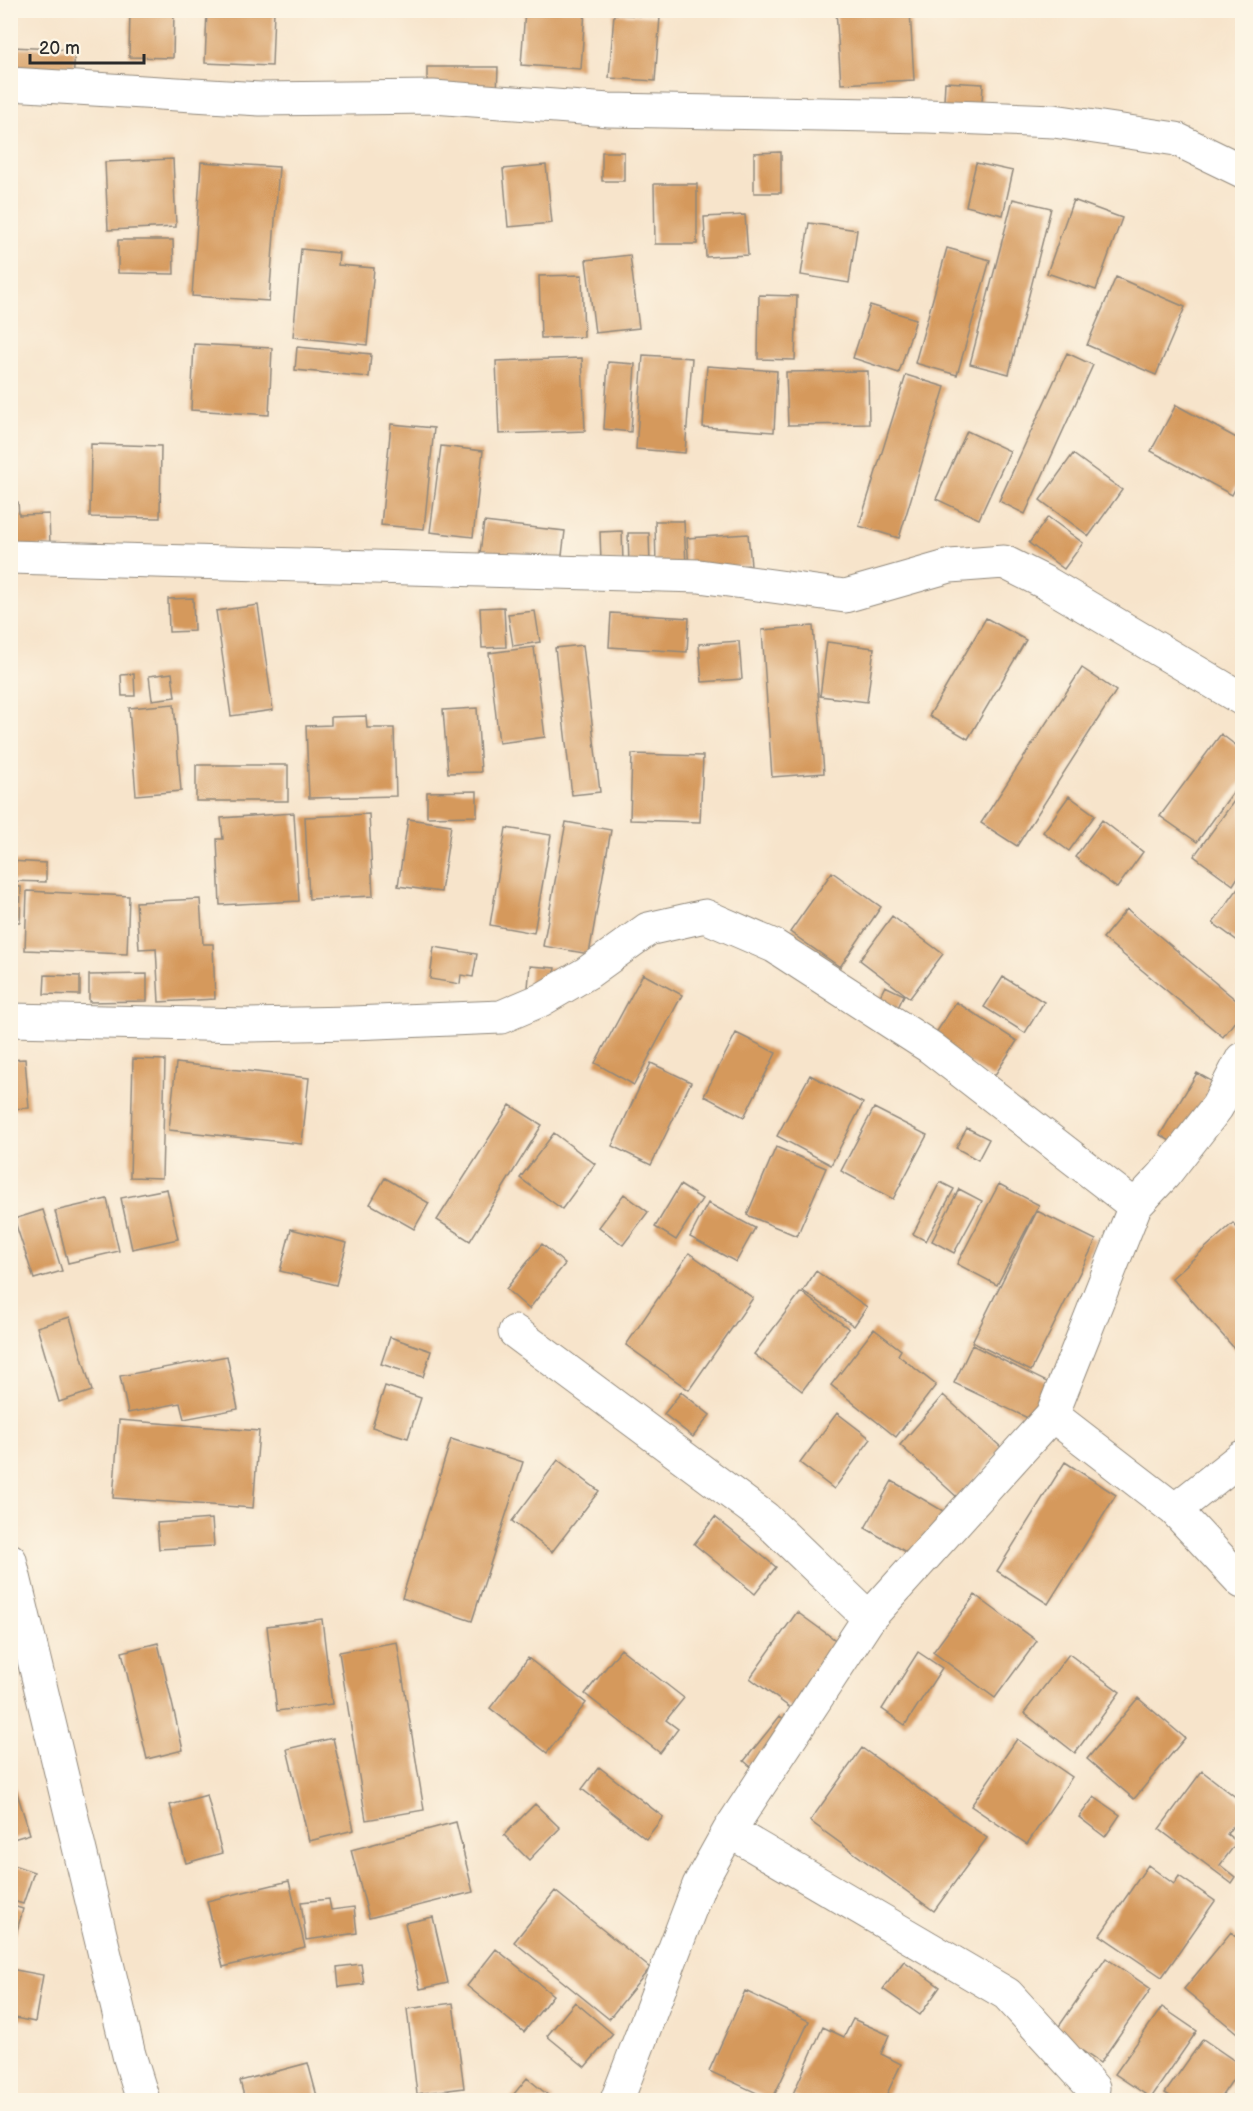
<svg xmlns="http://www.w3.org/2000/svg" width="1253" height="2111" font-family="'Balsamiq Sans',sans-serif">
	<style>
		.building { fill: #d5995b }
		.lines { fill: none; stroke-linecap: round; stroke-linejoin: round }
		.minor-casing { stroke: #91887b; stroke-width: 35 }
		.minor { stroke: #fff; stroke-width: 33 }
	</style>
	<rect width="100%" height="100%" fill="#fcf5e5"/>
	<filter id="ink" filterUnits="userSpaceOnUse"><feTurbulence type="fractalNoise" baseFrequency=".0167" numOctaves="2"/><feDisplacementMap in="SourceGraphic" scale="12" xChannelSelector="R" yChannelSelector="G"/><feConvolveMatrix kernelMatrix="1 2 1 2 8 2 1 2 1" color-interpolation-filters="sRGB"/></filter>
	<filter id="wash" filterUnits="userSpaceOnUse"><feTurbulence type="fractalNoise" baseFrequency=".008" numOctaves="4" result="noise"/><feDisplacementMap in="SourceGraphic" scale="24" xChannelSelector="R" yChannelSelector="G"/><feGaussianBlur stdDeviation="1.35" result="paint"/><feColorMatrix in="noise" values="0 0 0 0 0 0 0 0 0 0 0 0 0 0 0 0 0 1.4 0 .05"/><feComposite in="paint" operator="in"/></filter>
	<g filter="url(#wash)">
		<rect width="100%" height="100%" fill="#f7e4cb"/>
		<g id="blocks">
			<path class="building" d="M130,10H174L173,58L129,57Z
				M207,10H274L272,66L205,63Z
				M525,10H585L581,69L521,65Z
				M836,10H910L914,80L841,84Z
				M614,14L660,17L655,81L609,78Z
				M12,47L75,50L73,82L11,78Z
				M427,67H498L497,94H427Z
				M945,82L983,84L981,121L943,120Z
				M602,152H624V181H602Z
				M781,152V193H754V153Z
				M173,159L176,227L108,230L105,162Z
				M201,162L279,167L269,301L192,296Z
				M976,163L1013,171L1003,215L966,206Z
				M546,165L552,223L508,227L503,169Z
				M654,184H697V244H655Z
				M1013,199L1051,208L1009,374L970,364Z
				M1073,200L1122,218L1096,290L1047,273Z
				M745,215L748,255L706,257L704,217Z
				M809,223L857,230L849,283L801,275Z
				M118,240H173L174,274L118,273Z
				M947,248L990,260L957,375L915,363Z
				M301,249L339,253L338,265L374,268L367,345L293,337Z
				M630,255L639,328L595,333L586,260Z
				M582,275L584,337L541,338L539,276Z
				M1116,277L1185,307L1156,375L1087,345Z
				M759,295L797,296L795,360L758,359Z
				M870,305L916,319L899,373L853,358Z
				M194,344L272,348L269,415L191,410Z
				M297,347L371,354L369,377L295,370Z
				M1067,353L1093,365L1025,514L999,501Z
				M643,355L692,358L685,453L636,449Z
				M582,358L585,431L499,434L496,361Z
				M608,362L635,364L631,432L604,429Z
				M707,366L777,371L774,432L703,427Z
				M868,371L869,424L788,425L786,372Z
				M906,375L945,387L899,538L859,526Z
				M1176,405L1242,441V475L1232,495L1151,451Z
				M391,424L434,428L424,529L381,525Z
				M967,431L1010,451L979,519L936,499Z
				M91,444L161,446L160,518L90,517Z
				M441,446L483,451L473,537L430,532Z
				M1073,454L1122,490L1089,536L1040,500Z
				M18,502L19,515L49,514L50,546L10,548V503Z
				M1048,517L1083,543L1064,569L1029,543Z
				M655,521H684L686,566L656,567Z
				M484,522L565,531L561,563L480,553Z
				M622,531L623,562H601L600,532Z
				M628,533H649L650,565L629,566Z
				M748,534L751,565L689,570L687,538Z
				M193,598L194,631L169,632L168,599Z
				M258,605L273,710L231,716L216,611Z
				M504,607L506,647L482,648L480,608Z
				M535,611L540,642L513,646L508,614Z
				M611,613L689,618L687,652L609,647Z
				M986,618L1026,640L968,739L929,716Z
				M813,626L824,773L772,777L762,630Z
				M739,641L742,679L702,682L699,644Z
				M827,642L874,648L867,702L820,696Z
				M583,645L600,792L572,795L555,648Z
				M534,647L545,737L499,743L489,653Z
				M1082,668L1116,691L1017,846L981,823Z
				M172,673L175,697L152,700L149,676Z
				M134,674L135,696H122L121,675Z
				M174,704L181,791L136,795L129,708Z
				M477,708L481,772L448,773L443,710Z
				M366,716L367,728H394L396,796L309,798L306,726L331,725V717Z
				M1221,734L1242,750V780L1197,842L1160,816Z
				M632,754L703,756L700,822L630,820Z
				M196,765H288V801H196Z
				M1242,790V871L1233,885L1194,856Z
				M477,791V816L427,817V792Z
				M1069,796L1095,815L1069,851L1043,832Z
				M294,813L299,901L220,905L217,839H223L221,818Z
				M369,814L373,896L309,899L305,817Z
				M408,819L451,825L441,892L398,886Z
				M1102,820L1143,852L1117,888L1075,857Z
				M566,822L611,830L589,954L543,946Z
				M506,828L551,835L534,933L490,925Z
				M10,861L46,863V882L10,881Z
				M832,872L881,907L840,967L790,932Z
				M1242,883V944L1213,923Z
				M10,886L21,887L20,922H10Z
				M27,891L129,896L127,954L25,950Z
				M200,899L203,944H213L215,999L159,1002L156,948L139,949L136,902Z
				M1127,909L1242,1005V1012L1223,1037L1103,938Z
				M892,916L943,954L910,998L860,960Z
				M434,947L477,954L473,977L461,975L460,984L430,979Z
				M530,966L555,968L551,999L527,998Z
				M147,974V1001L89,1002V975Z
				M643,974L682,995L634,1085L595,1063Z
				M45,975L80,976V995L44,994Z
				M1003,977L1044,1002L1025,1033L984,1007Z
				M885,986L904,995L894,1016L875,1006Z
				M956,1002L1017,1041L993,1078L932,1039Z
				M736,1033L776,1053L744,1117L704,1096Z
				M25,1059L29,1108L10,1109V1060Z
				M133,1059L165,1060L162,1178L130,1177Z
				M176,1063L309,1078L302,1144L169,1130Z
				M651,1063L691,1082L651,1165L612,1146Z
				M1197,1073L1227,1090L1190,1153L1160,1135Z
				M810,1075L863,1103L831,1165L777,1136Z
				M510,1105L542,1125L470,1241L437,1220Z
				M874,1108L927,1135L893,1199L841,1171Z
				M967,1128L989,1139L978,1160L956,1148Z
				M554,1133L595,1164L562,1209L520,1178Z
				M776,1147L826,1168L797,1236L747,1215Z
				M385,1178L429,1203L414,1229L370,1204Z
				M940,1182L954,1189L926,1241L913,1234Z
				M999,1184L1039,1205L997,1285L957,1264Z
				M680,1185L702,1199L676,1240L655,1227Z
				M167,1189L178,1239L132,1249L121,1198Z
				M959,1189L982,1201L954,1253L932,1241Z
				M624,1194L648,1212L623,1245L599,1227Z
				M107,1199L119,1251L68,1263L55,1211Z
				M708,1203L755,1228L736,1262L690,1237Z
				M43,1210L62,1271L34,1279L14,1219Z
				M1037,1211L1096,1240L1031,1371L972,1342Z
				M1233,1223L1242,1234V1357L1172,1278Z
				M291,1229L347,1243L336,1285L280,1271Z
				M542,1244L565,1264L529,1309L506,1289Z
				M689,1253L753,1298L689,1390L626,1345Z
				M816,1271L867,1307L854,1326L803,1291Z
				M801,1292L849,1329L802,1391L754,1354Z
				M70,1317L92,1391L59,1402L37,1327Z
				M874,1329L901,1350L898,1355L936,1385L896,1437L831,1385Z
				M390,1337L431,1351L423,1377L381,1364Z
				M972,1345L1051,1384L1034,1421L954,1383Z
				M227,1356L238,1409L184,1419L180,1403L128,1413L120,1376Z
				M385,1386L421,1398L408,1438L372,1427Z
				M681,1392L710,1415L693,1437L664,1414Z
				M943,1395L1002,1448L958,1498L900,1445Z
				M837,1413L871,1439L834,1489L800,1463Z
				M119,1420L259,1431L253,1508L113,1498Z
				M451,1439L523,1462L472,1621L402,1598Z
				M558,1460L599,1491L552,1552L512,1521Z
				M1065,1462L1116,1495L1048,1604L997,1571Z
				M892,1481L955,1518L928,1565L865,1528Z
				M715,1517L776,1567L755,1594L694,1544Z
				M212,1519L214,1546L159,1549L157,1523Z
				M975,1595L1037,1641L995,1698L933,1652Z
				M797,1612L856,1655L808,1721L750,1678Z
				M322,1619L332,1704L277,1711L267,1626Z
				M397,1642L424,1810L366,1820L339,1652Z
				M158,1643L183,1750L147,1759L122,1652Z
				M621,1649L684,1698L666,1720L678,1729L660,1753L585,1694Z
				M918,1652L942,1668L905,1725L882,1709Z
				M1069,1654L1120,1692L1075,1753L1024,1713Z
				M528,1658L586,1703L547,1753L490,1708Z
				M1138,1698L1185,1738L1134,1799L1087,1759Z
				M780,1716L804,1736L768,1781L744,1761Z
				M333,1738L354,1830L309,1841L287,1749Z
				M1017,1739L1072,1777L1027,1844L971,1806Z
				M862,1748L987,1838L934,1911L810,1821Z
				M599,1767L663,1817L646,1839L582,1789Z
				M10,1771L30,1834L10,1840Z
				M1202,1771L1242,1802V1813L1227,1834L1237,1842L1220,1865L1235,1877L1231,1883L1159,1829Z
				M207,1795L222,1853L186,1863L170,1805Z
				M1094,1797L1120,1815L1105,1837L1079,1817Z
				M535,1804L560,1828L529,1860L504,1835Z
				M456,1822L473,1892L369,1918L351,1850Z
				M10,1864L34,1872L23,1904L10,1900Z
				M1148,1865L1174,1884L1179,1876L1215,1901L1162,1977L1100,1935Z
				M289,1881L305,1947L223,1967L207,1901Z
				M555,1891L650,1968L609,2019L514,1942Z
				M329,1899L331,1910L354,1907L357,1933L306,1940L301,1902Z
				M10,1905L23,1909L16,1934L10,1932Z
				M433,1917L448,1983L420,1989L405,1923Z
				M1231,1932L1242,1942V2026L1237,2033L1184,1989Z
				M496,1949L553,1995L524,2032L467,1986Z
				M1106,1958L1151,1989L1100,2063L1055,2032Z
				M904,1961L940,1987L920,2015L883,1989Z
				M361,1964L364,1984L339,1987L337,1967Z
				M10,1969L43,1975L35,2022L10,2017Z
				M745,1991L809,2021L772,2100L709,2071Z
				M575,2002L613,2034L585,2067L547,2036Z
				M453,2003L464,2088L417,2094L407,2009Z
				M1162,2007L1197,2031L1151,2098L1115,2074Z
				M853,2019L889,2035L881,2054L901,2064L884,2100H801L792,2096L823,2027L844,2037Z
				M1203,2039L1242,2066L1219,2100H1176L1165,2093Z
				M308,2063L318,2100H245L240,2081Z
				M527,2078L554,2100H509Z
				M1242,2082V2100H1230Z"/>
		</g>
	</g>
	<g filter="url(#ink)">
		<use href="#blocks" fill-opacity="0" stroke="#91887b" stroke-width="1.5"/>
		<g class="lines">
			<g class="minor-casing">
				<path id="minor" d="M10,84L260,99L433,97L609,110L927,116L1054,121L1176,139L1242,171
					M10,557L699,576L845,596L950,566L1004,562L1048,584L1242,699
					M10,1020L248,1025L352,1023L501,1017L541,1000L587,973L648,929L705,916L774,946L930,1047L1135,1206
					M515,1332L765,1518L869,1618
					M1052,1415L1175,1510L1242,1582
					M1175,1510L1242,1457
					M10,1560L129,2055L143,2100
					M729,1831L1007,1994L1093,2088L1091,2100
					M617,2100L699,1885L729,1831L869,1618L1052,1415L1135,1206L1164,1175L1217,1107L1242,1059"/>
			</g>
			<use href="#minor" class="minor"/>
		</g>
	</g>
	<rect width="1253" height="2111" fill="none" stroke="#fcf5e5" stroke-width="36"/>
	<path d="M30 54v9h114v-9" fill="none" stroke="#2b2b2b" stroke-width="3"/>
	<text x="39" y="54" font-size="18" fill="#2b2b2b" stroke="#fcf5e5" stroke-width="4.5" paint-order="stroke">20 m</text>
</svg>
